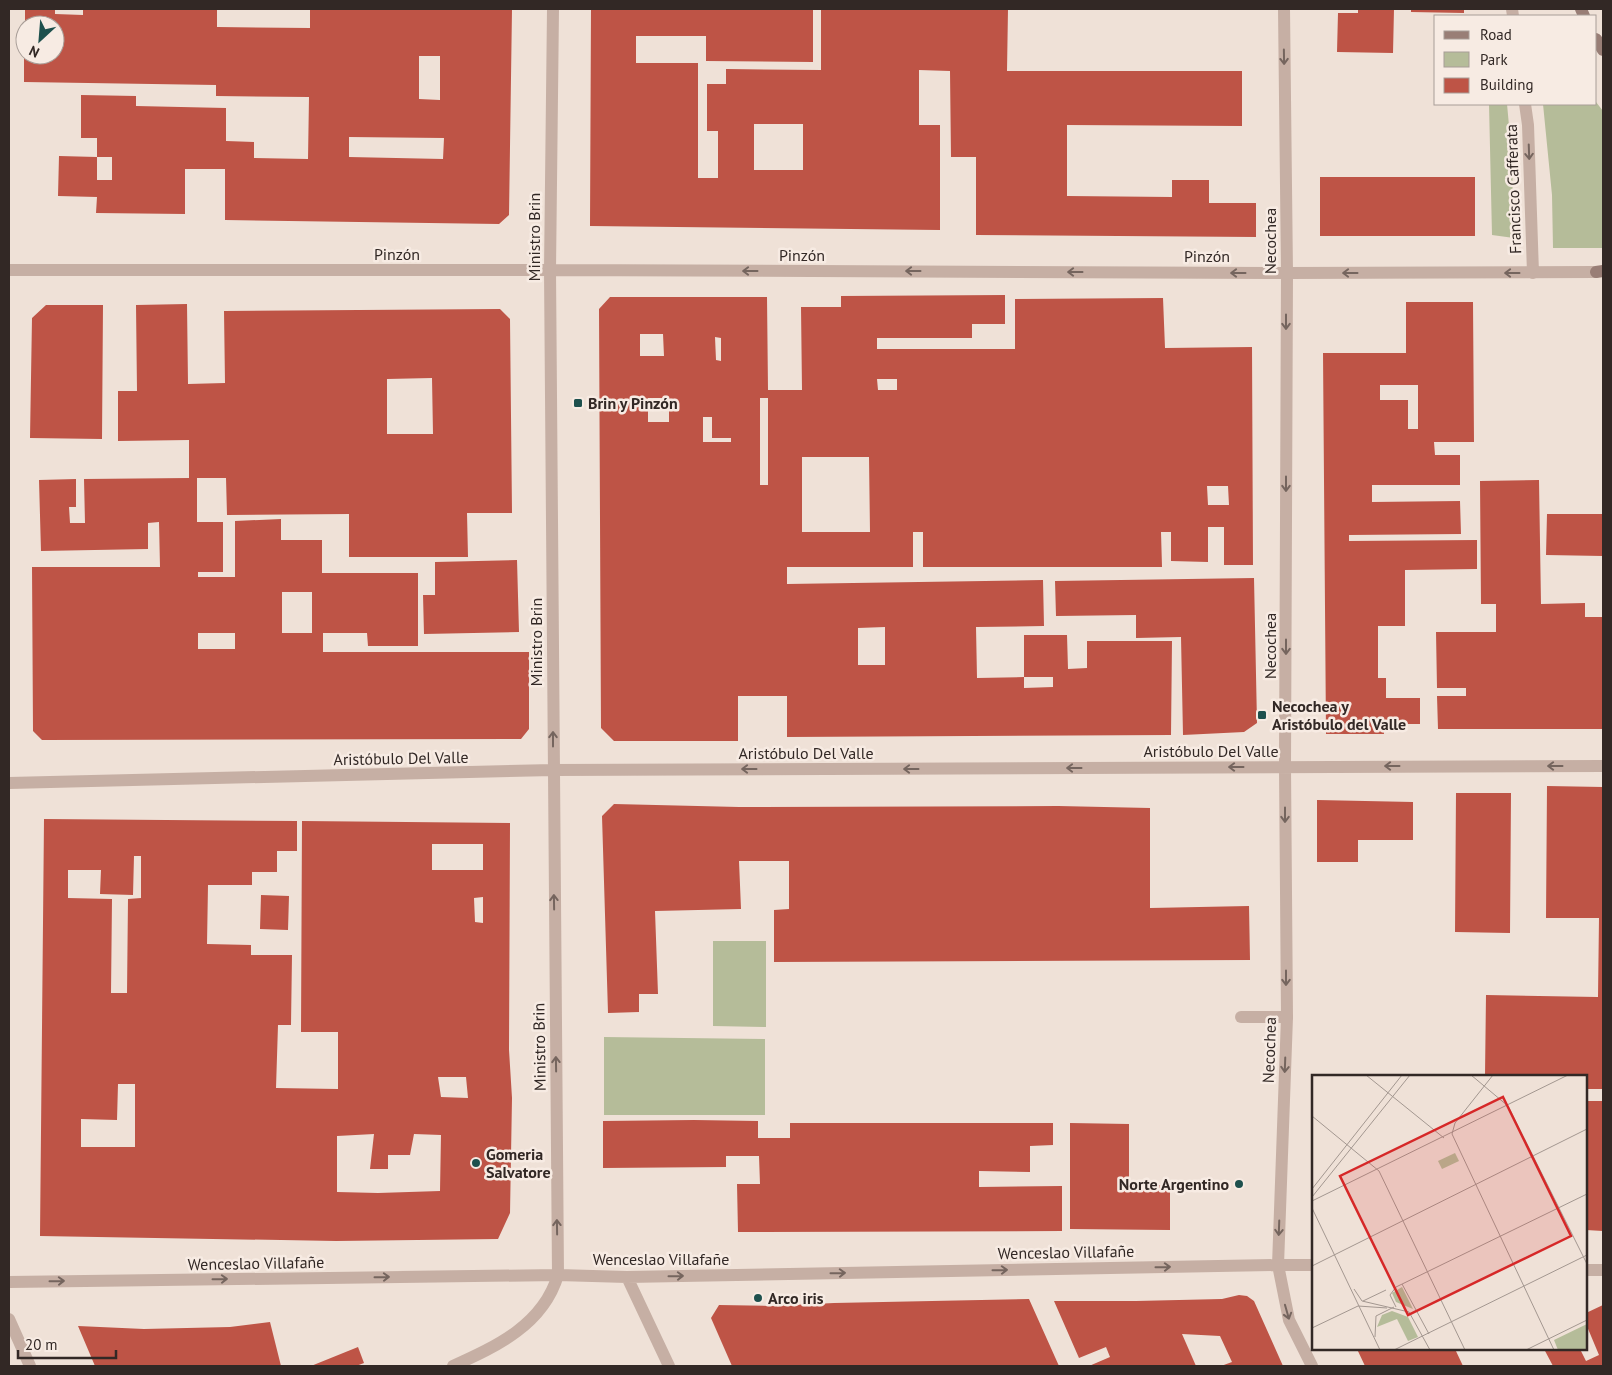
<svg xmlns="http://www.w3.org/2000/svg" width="1612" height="1375" font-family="'PT Sans',sans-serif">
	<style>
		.green { fill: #b5bc99 }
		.building { fill: #be5446; fill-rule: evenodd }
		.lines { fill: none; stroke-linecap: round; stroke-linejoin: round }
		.service { stroke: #c6afa4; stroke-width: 12 }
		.minor { stroke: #c6afa4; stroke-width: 12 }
		.secondary { stroke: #997e76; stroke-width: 12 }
		.oneway { stroke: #75655e }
		.poi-dot { fill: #1e504d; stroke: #f7ebe3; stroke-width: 2 }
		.labels { text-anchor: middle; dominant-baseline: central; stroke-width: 5; stroke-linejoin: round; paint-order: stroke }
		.street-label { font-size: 16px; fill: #322825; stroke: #f7ebe3 }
		.poi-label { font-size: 16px; font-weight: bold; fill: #322825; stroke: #f7ebe3; text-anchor: start }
		.inset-road { fill: none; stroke: #a39790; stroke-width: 1 }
		.view { fill: #d62828; fill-opacity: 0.15; stroke: #d62828; stroke-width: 2.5 }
		.inset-edge { fill: none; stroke: #322825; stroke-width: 2.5 }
	</style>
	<rect width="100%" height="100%" fill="#efe1d7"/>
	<path class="green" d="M1596,102L1603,111V248H1553L1552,195L1543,104H1596Z
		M1489,104H1507L1512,158L1514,238L1492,235Z
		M713,941H766V1027L713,1026Z
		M604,1037L765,1039V1115H604Z"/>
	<path class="building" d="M25,9H55V14L83,15V9H217V27L310,28V9H512L509,215L499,224L225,220V169H185V214L96,213L97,197L58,196L59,156L97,157V138H81V95L136,96V106L226,108V141L254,142V158L308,159L309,97L216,96V85L24,82V55H55V25H25ZM419,56H440V100L419,99ZM349,137L444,138L443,159L349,157ZM97,157H112V180H97Z
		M591,9H813V62L706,61V36H636V63H698V178H718V131H707V84H726V69L821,70V9H1008L1007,71H1242V126L1067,125V196L1172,197V180H1209V203H1256V237L976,235V157H951L950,71L919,70V125H940V230L590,226ZM754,124H803V170H754Z
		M1358,9H1394L1393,53L1337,52L1338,13H1358Z
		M1411,9H1464V13L1411,12Z
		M1320,177H1475V236H1320Z
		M1005,295V324H972V338H877V349H1015V299L1163,298L1165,348L1252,347L1253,565H1224V527H1208V562L1171,561V532H1161L1162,567H923V532H913V567H787V584L1043,580L1044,626L976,627L977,678L1024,677V688L1053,687V677H1024V635H1067L1068,669L1087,668V641H1172L1171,735L787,737V696H738V741H614L601,728L599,309L610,297H767L768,390H802L801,307H841V296ZM640,334H663L664,356H640ZM715,337L721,338V361L716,360ZM877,379H897V390H878ZM648,398H669V422H648ZM760,398H768V485H760ZM703,417H712V438H731V442H703ZM802,457H869L870,532H802ZM1207,486H1228L1229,505H1208ZM885,627V665H858V628Z
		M1406,302H1473L1474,442H1434L1435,455H1460V485H1372V502L1460,501L1461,534L1349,535V541L1477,540V569L1405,570V626H1378V678H1386V698H1420V724H1383L1384,734H1326L1323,353H1406ZM1380,385H1418V429H1408V400H1380Z
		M187,304L188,384L225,383L224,311L500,309L510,319L512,513H467L468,557H349V514L227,515L226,478H197V522H223V572H198V577H235V521L281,519V540H322V573H418V646H368L367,633H323V652H529V729L521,739L42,740L33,731L32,567H160L159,522L148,523V549L41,551L39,480L76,479V507H69L70,523H85L84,479L189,478V440L118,441V391H137L136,305ZM432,378L433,434H387V379ZM282,592H312V633H282ZM198,633H235V649H198Z
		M46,305H103L102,439L30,438L32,318Z
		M1539,480L1541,604L1585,603V617H1603V729H1438L1437,696H1466V688H1437L1436,632H1496V604H1481L1480,481Z
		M1547,514H1603V556L1546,555Z
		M517,560L519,632L424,634L423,595H435V562Z
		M1254,578L1257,723L1244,732L1183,735L1181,637L1136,638V615L1056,616L1055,581Z
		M1547,786L1603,787V1089H1586V1076H1485L1486,995L1598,997L1599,918H1546Z
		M1456,793H1511L1510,933L1455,932Z
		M1317,800L1413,802V840H1358V862H1317Z
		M614,804L739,807L1058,806L1150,808V908L1249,906L1250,960L774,962V910L789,909V861H739L741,909L655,911L658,994H639V1012L608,1013L602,816Z
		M44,819L297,821V851H277V872H252V885H208L207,944L251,945V955H292L291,1025H278L276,1088L338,1089V1032H301L302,821L510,823L509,1050L512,1098L510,1213L498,1239L336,1241L40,1236ZM432,844H483V870H432ZM134,856H141V898L128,899L127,993H111L112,899L68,898V870H101L100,894L133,895ZM483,897V923L475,922L474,898ZM438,1077H466L468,1098L441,1097ZM118,1084H135V1147H81V1119L117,1120ZM374,1134L370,1169H388V1155H410L414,1134L441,1135L440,1191L378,1193L337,1192V1136Z
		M261,895L289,896L288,930L260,929Z
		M1586,1101H1603V1231L1586,1230Z
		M694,1120L758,1121V1138H790V1123H1053V1145L1030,1146V1172L979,1171V1187L1062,1186V1231L738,1232L737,1184H760L759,1156H726V1167L603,1168V1121Z
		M1070,1123L1129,1124V1185H1170V1230L1070,1229Z
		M1239,1295L1247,1296L1254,1301L1283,1366H1221L1232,1362L1220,1336L1182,1334L1196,1366H1089L1110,1357L1106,1347L1079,1358L1054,1301H1136L1222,1299Z
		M1029,1299L1059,1366H732L711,1318L719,1305L773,1306L834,1303Z
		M1603,1305V1366H1553L1544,1349H1580L1586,1361L1599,1355L1586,1324V1313Z
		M270,1322L281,1366H95L78,1326L144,1329L230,1327Z
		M358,1347L364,1363L356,1366H311Z
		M1357,1349H1455L1463,1366H1365Z"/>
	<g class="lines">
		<path class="service" d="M1241,1017H1287"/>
		<path class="minor" d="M1284,9L1287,273L1285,767L1287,1017L1278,1265L1289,1320L1312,1366
			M1512,9L1513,16
			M1525,104L1528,125L1533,273
			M9,270H550L1287,273L1596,272
			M9,783L553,770L1603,766
			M1586,1270H1603
			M627,1277L669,1366
			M9,1282L558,1275L627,1277L1278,1265H1313
			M9,1319L30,1366
			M453,1366C497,1346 543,1325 558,1275L550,270L553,9"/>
		<path class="secondary" d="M1581,9L1584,16
			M1596,39L1603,50
			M1596,272L1603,271"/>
	</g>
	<defs><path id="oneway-shaft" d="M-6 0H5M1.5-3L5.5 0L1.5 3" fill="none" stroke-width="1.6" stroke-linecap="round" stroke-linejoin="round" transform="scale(1.25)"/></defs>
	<g class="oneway">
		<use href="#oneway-shaft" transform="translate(1284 57) rotate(89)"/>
		<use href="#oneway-shaft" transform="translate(1529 152) rotate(88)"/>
		<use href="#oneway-shaft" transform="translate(750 271) rotate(-180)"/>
		<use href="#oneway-shaft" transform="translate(913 271) rotate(-180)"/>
		<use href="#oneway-shaft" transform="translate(1075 272) rotate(-180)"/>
		<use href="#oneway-shaft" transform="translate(1238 273) rotate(-180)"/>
		<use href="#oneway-shaft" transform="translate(1350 273) rotate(180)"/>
		<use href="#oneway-shaft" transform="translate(1512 273) rotate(180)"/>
		<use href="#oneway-shaft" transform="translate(1286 322) rotate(90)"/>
		<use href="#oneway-shaft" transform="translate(1286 484) rotate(90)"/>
		<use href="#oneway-shaft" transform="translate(1286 647) rotate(90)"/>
		<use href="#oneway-shaft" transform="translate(553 739) rotate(-90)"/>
		<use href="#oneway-shaft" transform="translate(1392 766) rotate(180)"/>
		<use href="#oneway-shaft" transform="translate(1555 766) rotate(180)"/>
		<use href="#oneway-shaft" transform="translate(1236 767) rotate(180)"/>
		<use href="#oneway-shaft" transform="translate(1074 768) rotate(180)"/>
		<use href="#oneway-shaft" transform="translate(749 769) rotate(180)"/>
		<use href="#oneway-shaft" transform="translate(911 769) rotate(180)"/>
		<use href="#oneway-shaft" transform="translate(1285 815) rotate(90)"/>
		<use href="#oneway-shaft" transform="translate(554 902) rotate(-91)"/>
		<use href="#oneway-shaft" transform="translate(1286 978) rotate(90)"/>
		<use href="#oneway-shaft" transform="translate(556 1064) rotate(-91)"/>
		<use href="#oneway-shaft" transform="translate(1285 1065) rotate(92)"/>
		<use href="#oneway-shaft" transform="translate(557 1227) rotate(-91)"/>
		<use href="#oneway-shaft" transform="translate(1279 1228) rotate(92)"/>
		<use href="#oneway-shaft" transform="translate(1163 1267) rotate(-1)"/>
		<use href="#oneway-shaft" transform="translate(1000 1270) rotate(-1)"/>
		<use href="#oneway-shaft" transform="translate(838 1273) rotate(-1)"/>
		<use href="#oneway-shaft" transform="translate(676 1276) rotate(-1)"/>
		<use href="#oneway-shaft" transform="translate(382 1277) rotate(-1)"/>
		<use href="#oneway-shaft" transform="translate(220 1279) rotate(-1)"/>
		<use href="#oneway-shaft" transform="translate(57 1281) rotate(-1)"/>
		<use href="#oneway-shaft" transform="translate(1287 1312) rotate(74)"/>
	</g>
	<g class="poi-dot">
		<rect x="573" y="398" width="10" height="10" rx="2.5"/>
		<rect x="1257" y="710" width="10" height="10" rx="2.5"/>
		<circle cx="476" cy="1163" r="5"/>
		<circle cx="1239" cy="1184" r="5"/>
		<circle cx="758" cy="1298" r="5"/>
	</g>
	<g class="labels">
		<g class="street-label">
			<text transform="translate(1513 189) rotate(-92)">Francisco Cafferata</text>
			<text transform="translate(534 237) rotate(-90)">Ministro Brin</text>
			<text transform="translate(1270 241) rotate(-90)">Necochea</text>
			<text x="397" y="254">Pinzón</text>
			<text x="802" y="255">Pinzón</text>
			<text x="1207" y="256">Pinzón</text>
			<text transform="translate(536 642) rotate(-90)">Ministro Brin</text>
			<text transform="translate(1270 646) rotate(-90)">Necochea</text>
			<text x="1211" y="751">Aristóbulo Del Valle</text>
			<text x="806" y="753">Aristóbulo Del Valle</text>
			<text transform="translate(401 758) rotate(-1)">Aristóbulo Del Valle</text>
			<text transform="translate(539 1047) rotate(-91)">Ministro Brin</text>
			<text transform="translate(1269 1050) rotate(-88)">Necochea</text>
			<text transform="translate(1066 1252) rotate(-1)">Wenceslao Villafañe</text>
			<text x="661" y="1259">Wenceslao Villafañe</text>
			<text transform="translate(256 1263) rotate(-1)">Wenceslao Villafañe</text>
		</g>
		<g class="poi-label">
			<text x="588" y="403">Brin y Pinzón</text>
			<text x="1272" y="706">Necochea y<tspan x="1272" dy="18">Aristóbulo del Valle</tspan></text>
			<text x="486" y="1154">Gomeria<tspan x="486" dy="18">Salvatore</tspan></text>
			<text x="1229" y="1184" text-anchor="end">Norte Argentino</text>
			<text x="768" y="1298">Arco iris</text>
		</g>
	</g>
	<g transform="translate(1312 1075)">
		<rect width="275" height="275" fill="#efe1d7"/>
		<path d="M143,78L147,86L130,94L126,86ZM90,212L101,234L84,227L80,218ZM80,236L96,242L106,262L96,266L85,244L65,252L70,240ZM275,249V275H246L242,265Z" fill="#b5bc99"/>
		<path class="inset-road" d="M54,0L132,63M159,0L196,31L275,189M0,41L67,96L153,275M140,59L242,275M140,59L143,48L181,0M0,114L90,0M0,122L98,0M0,126L256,0M0,133L68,275M0,191L275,54M90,209L117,259M84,212L275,119M42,214L50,226L97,237L118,275M51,226L74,215M46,231L75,233M84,232L78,220L84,212M0,253L46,231M63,262L64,241L82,232M82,275L275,180M214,275L275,245"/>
		<path class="view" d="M191,22L259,161L96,240L28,101Z"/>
		<rect width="275" height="275" class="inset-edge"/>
	</g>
	<rect width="1612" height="1375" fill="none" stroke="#322825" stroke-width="20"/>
	<rect x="1434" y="15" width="162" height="90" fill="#f7ebe3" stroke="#a89d97"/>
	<rect x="1444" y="31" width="25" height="8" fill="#997e76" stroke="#a89d97"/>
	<text x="1480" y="40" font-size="15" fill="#322825">Road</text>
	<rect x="1444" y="52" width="25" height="15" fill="#b5bc99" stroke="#a89d97"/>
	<text x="1480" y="65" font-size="15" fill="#322825">Park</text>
	<rect x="1444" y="78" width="25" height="15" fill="#be5446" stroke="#a89d97"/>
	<text x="1480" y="90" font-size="15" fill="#322825">Building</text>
	<g transform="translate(40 40) rotate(206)"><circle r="24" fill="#f7ebe3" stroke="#a89d97"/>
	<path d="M0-4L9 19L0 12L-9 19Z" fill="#1e504d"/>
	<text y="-8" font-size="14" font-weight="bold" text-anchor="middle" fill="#322825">N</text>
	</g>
	<path d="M18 1350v8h98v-8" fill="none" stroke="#322825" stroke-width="2.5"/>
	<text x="25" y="1350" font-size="15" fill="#322825" stroke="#f7ebe3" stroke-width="4" paint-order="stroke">20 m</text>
</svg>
